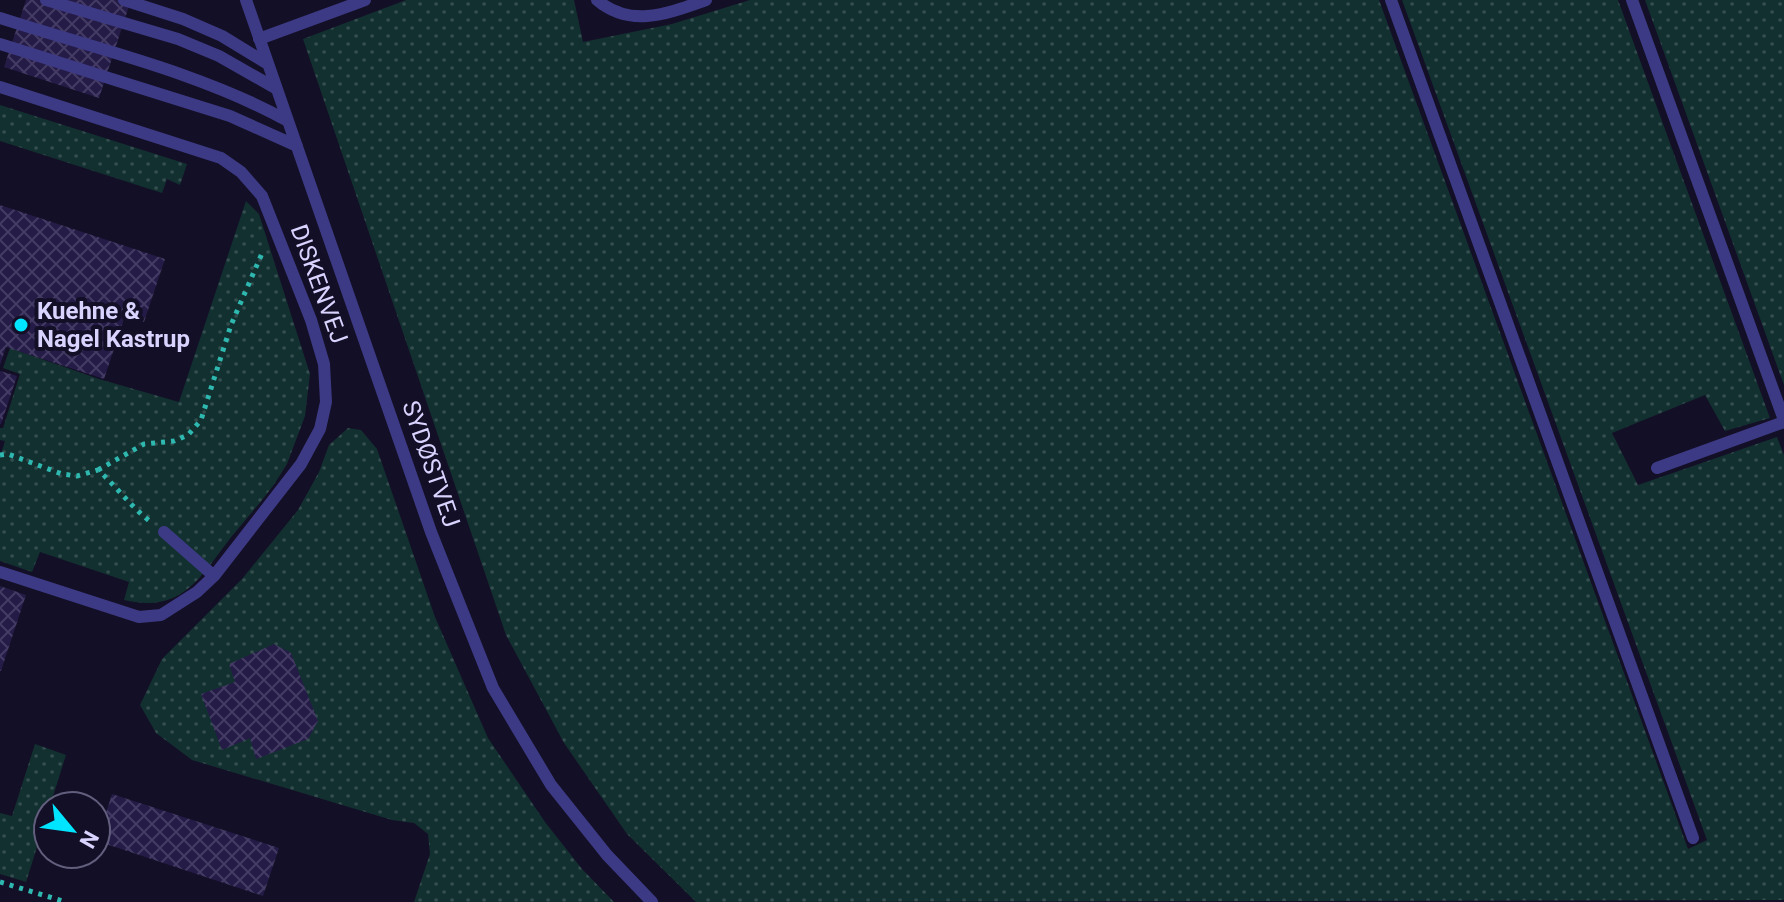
<svg xmlns="http://www.w3.org/2000/svg" width="1784" height="902" font-family="Roboto,sans-serif">
	<style>
		.grass { fill: url(#grass-dots) }
		.building { fill: url(#building-cross-hatch) }
		.lines { fill: none; stroke-linecap: round; stroke-linejoin: round }
		.path { stroke: #2fb8b0; stroke-width: 5; stroke-dasharray: 4 6; stroke-linecap: butt }
		.lane { stroke: #3d3a85; stroke-width: 12 }
		.poi-dot { fill: #00e5ff; stroke: #130f26; stroke-width: 3 }
		.labels { text-anchor: middle; dominant-baseline: central; stroke-width: 8; stroke-linejoin: round; paint-order: stroke }
		.street-label { font-size: 24px; fill: #d9d4ff; stroke: #130f26 }
		.poi-label { font-size: 24px; font-weight: bold; fill: #d9d4ff; stroke: #130f26; text-anchor: start }
	</style>
	<defs>
		<pattern id="grass-dots" width="8" height="8" patternUnits="userSpaceOnUse" patternTransform="scale(2)"><rect width="8" height="8" fill="#12302f"/><path d="M2 2h.1M6 6h.1" fill="none" stroke="#344d4e" stroke-width="1.8" stroke-linecap="round"/></pattern>
		<pattern id="building-cross-hatch" width="8" height="8" patternUnits="userSpaceOnUse" patternTransform="scale(2)"><rect width="8" height="8" fill="#241b47"/><path d="M0 0l8 8M0 8l8-8" fill="none" stroke="#433b63"/></pattern>
	</defs>
	<rect width="100%" height="100%" fill="#130f26"/>
	<path class="grass" d="M406,0H574L583,42L672,24L750,0H1379L1688,849L1707,840L1402,0H1618L1770,418L1725,431L1705,395L1612,433L1638,485L1777,437L1784,455V900L696,902L627,834L564,743L506,635L303,39Z
		M1645,0H1784V385Z
		M0,105L187,164L180,185L167,179L162,193L0,141Z
		M246,201L259,214L310,374L305,416L287,464L275,483C262,501 247,518 232,536C200,577 183,614 124,600L129,582L40,552L32,572L0,561V457L5,441L0,440V428H3L20,374L3,368L10,348L99,379L179,402Z
		M348,428L361,430L377,449L435,617L488,738L545,822L582,869L614,902H414L430,854L428,834L414,823L392,820L192,760L156,733L140,705L162,659L242,579L298,510L319,472L329,445Z
		M35,744L66,755L26,882L0,874V813L12,816Z"/>
	<path class="building" d="M26,0H131L99,98L4,67Z
		M0,205L165,259L144,322L125,316L104,379L6,347L0,365Z
		M0,371L17,376L1,424H0Z
		M0,586L26,595L1,671H0Z
		M274,644L291,653L318,721L308,739L256,759L250,738L222,750L201,694L235,682L229,664Z
		M112,794L279,848L263,896L97,841Z"/>
	<g class="lines">
		<path class="path" d="M0,455L8,454L62,474L77,476L98,470C117,487 131,507 152,523
			M98,470L144,444L174,441L188,435L201,420L231,325L263,251
			M0,882L66,902"/>
		<path class="lane" d="M46,0L178,39L219,56L277,89
			M124,0L183,19L222,36L268,64
			M246,0L431,532L493,688L551,785L607,855L652,902
			M597,0C631,29 669,13 706,0
			M1391,0L1693,838
			M1632,0L1784,420
			M0,18C96,49 199,72 288,121
			M259,39L365,0
			M0,44L230,116L297,146
			M0,87L221,158L241,172L262,196L311,320L324,364L326,402L320,429L301,464L214,576L164,532
			M1657,468L1784,422
			M0,572L139,617L161,615L197,592L214,576"/>
	</g>
	<circle class="poi-dot" cx="21" cy="325" r="8"/>
	<g class="labels">
		<g class="street-label">
			<text transform="translate(319 284) rotate(70)">DISKENVEJ</text>
			<text transform="translate(431 464) rotate(71)">SYDØSTVEJ</text>
		</g>
		<g class="poi-label">
			<text x="37" y="311">Kuehne &amp;<tspan x="37" dy="28">Nagel Kastrup</tspan></text>
		</g>
	</g>
	<g transform="translate(72 830) rotate(119)"><circle r="38" fill="#130f26" stroke="#625e7d" stroke-width="2"/>
	<path d="M0-6L14 30L0 20L-14 30Z" fill="#00e5ff"/>
	<text y="-12" font-size="22" font-weight="bold" text-anchor="middle" fill="#d9d4ff">N</text>
	</g>
</svg>
